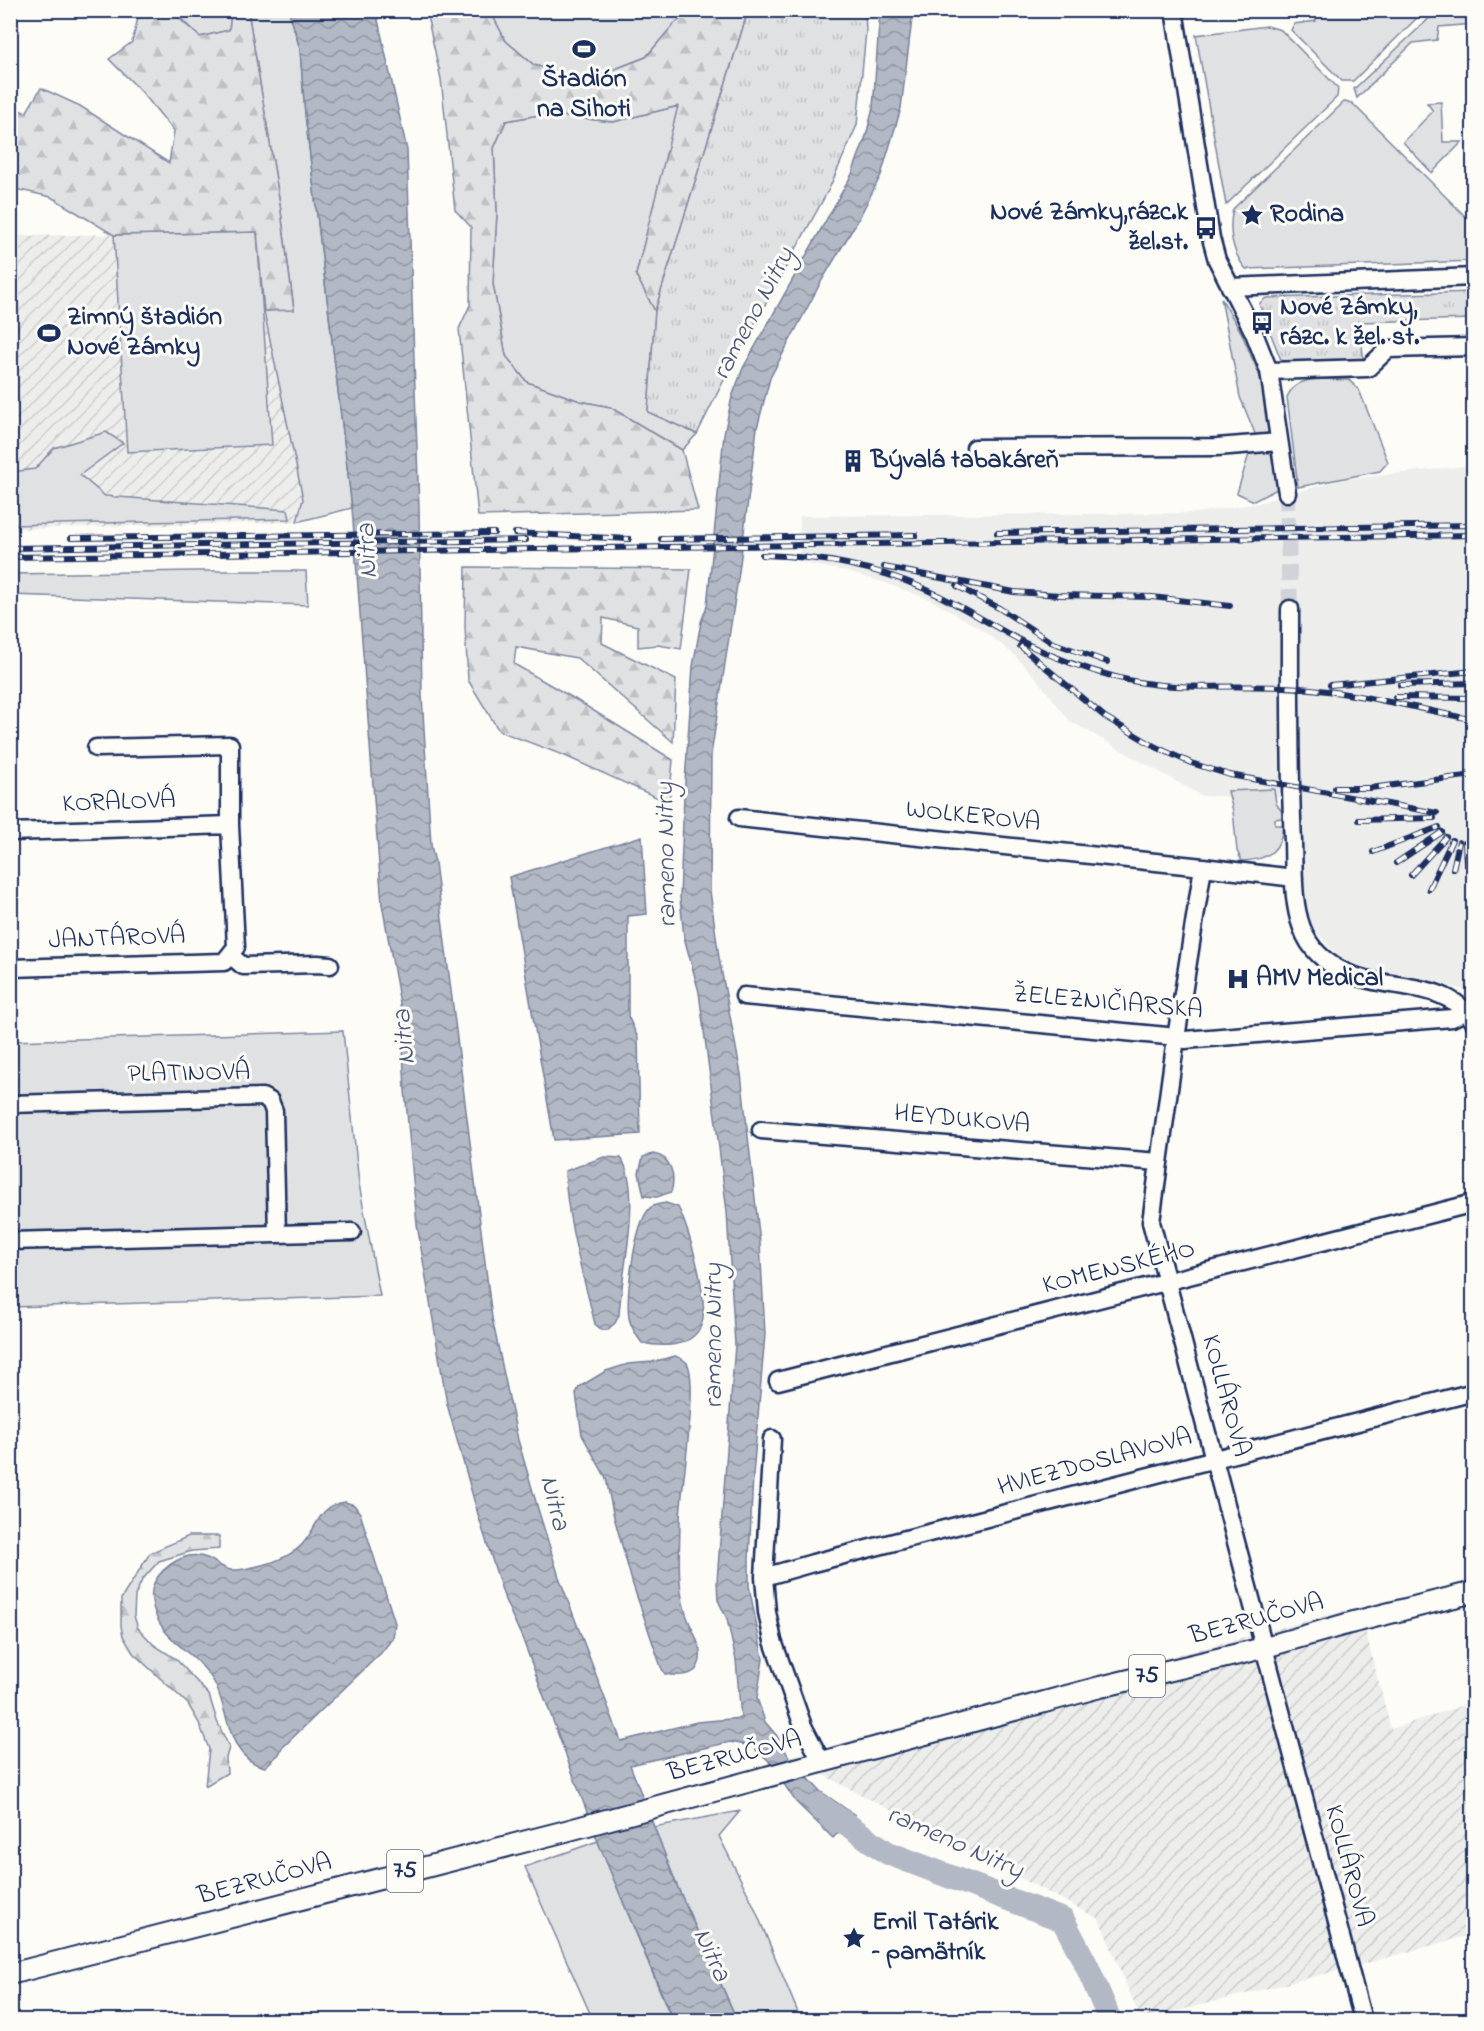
<svg xmlns="http://www.w3.org/2000/svg" width="1484" height="2031" font-family="'Indie Flower',sans-serif">
	<style>
		.built { fill: #edeeec }
		.industrial { fill: url(#industrial-furrows) }
		.green { fill: #e0e1e3; stroke: #7e88a0; stroke-width: 1.5 }
		.forest { fill: url(#forest-firs); stroke: #7e88a0; stroke-width: 1.5 }
		.park { fill: url(#park-tufts); stroke: #7e88a0; stroke-width: 1.5 }
		.water { fill: url(#water-waves); stroke: #76819c; stroke-width: 1.5 }
		.lines { fill: none; stroke-linecap: round; stroke-linejoin: round }
		.river { stroke: #b3b8c5; stroke-width: 24 }
		.minor-tunnel { stroke: #d0d3d8; stroke-width: 16; stroke-dasharray: 16 8; stroke-linecap: butt }
		.minor-casing { stroke: #1b2f5e; stroke-width: 21 }
		.major-casing { stroke: #1b2f5e; stroke-width: 24 }
		.minor { stroke: #fdfcf7; stroke-width: 16 }
		.major { stroke: #fdfcf7; stroke-width: 20 }
		.rail-casing { stroke: #1b2f5e; stroke-width: 6 }
		.rail { stroke: #fdfcf7; stroke-width: 4; stroke-dasharray: 11; stroke-linecap: butt }
		.labels { text-anchor: middle; dominant-baseline: central; stroke-width: 6; stroke-linejoin: round; paint-order: stroke }
		.shield { fill: #fdfcf7; stroke: #5f6c8c; stroke-width: 1.5 }
		.shield-label { font-size: 24px; font-weight: bold; fill: #1b2f5e }
		.poi-label { font-size: 26px; font-weight: bold; fill: #1b2f5e; stroke: #fdfcf7; text-anchor: start }
		.street-label { font-size: 26px; fill: #1b2f5e; stroke: #fdfcf7 }
		.water-label { font-size: 27px; font-style: italic; fill: #49587d; stroke: #fdfcf7 }
	</style>
	<defs>
		<pattern id="industrial-furrows" width="10" height="10" patternUnits="userSpaceOnUse" patternTransform="scale(1.5)"><rect width="10" height="10" fill="#edeeec"/><path d="M-1 1l2-2M0 10L10 0M9 11l2-2" fill="none" stroke="#cbcccd"/></pattern>
		<pattern id="forest-firs" width="22" height="20" patternUnits="userSpaceOnUse" patternTransform="scale(1.5)"><rect width="22" height="20" fill="#e0e1e3"/><path d="M5 1l3.5 6h-7zM16 11l3.5 6h-7z" fill="#c0c1c5"/></pattern>
		<pattern id="park-tufts" width="24" height="20" patternUnits="userSpaceOnUse" patternTransform="scale(1.5)"><rect width="24" height="20" fill="#e0e1e3"/><path d="M3 7l-1-3M5 7V3M7 7l1-3M15 17l-1-3M17 17v-4M19 17l1-3" fill="none" stroke="#c0c1c5"/></pattern>
		<pattern id="water-waves" width="16" height="10" patternUnits="userSpaceOnUse" patternTransform="scale(1.5)"><rect width="16" height="10" fill="#b3b8c5"/><path d="M0 5q4-4 8 0t8 0" fill="none" stroke="#9196a3"/></pattern>
	</defs>
	<rect width="100%" height="100%" fill="#fdfcf7"/>
	<filter id="ink" filterUnits="userSpaceOnUse"><feTurbulence type="fractalNoise" baseFrequency=".0167" numOctaves="2"/><feDisplacementMap in="SourceGraphic" scale="12" xChannelSelector="R" yChannelSelector="G"/><feConvolveMatrix kernelMatrix="1 2 1 2 8 2 1 2 1" color-interpolation-filters="sRGB"/></filter>
	<g filter="url(#ink)">
		<path class="built" d="M1473,465V992L1352,965L1335,954L1310,924L1302,880L1298,798L1202,796L1070,721L1036,678L1013,654L981,629L931,600L885,583L844,571L799,562L800,516L1196,513L1258,503L1339,480Z"/>
		<path class="industrial" d="M257,232L264,311L304,499L297,522L11,529L10,236Z
			M1359,1607L1391,1729L1473,1702V1934L1357,1966L1141,2020L1099,1919L789,1757Z"/>
		<path class="green" d="M173,11H245L231,14L229,30L200,37Z
			M248,11H289L300,49L305,114L352,508L297,522L303,499L264,311L294,309L280,204Z
			M490,11H689L674,24L646,57L597,76H572L534,65L506,41Z
			M1315,11V10L1424,11L1353,81H1342L1291,30L1294,24L1316,21Z
			M1437,11H1473V24L1439,27L1437,40L1413,43L1357,98L1354,89Z
			M1267,26L1281,30L1338,88L1337,97L1226,205L1196,35Z
			M1344,102L1352,103L1473,224V261L1246,269C1232,253 1228,230 1233,209Z
			M1441,102L1443,142H1462L1432,173L1403,142L1433,111L1427,103Z
			M679,106L636,275L655,311L648,412L697,434L682,450L610,407L580,401L527,382L506,356L493,284L497,212L494,148L506,121L544,114L613,122Z
			M257,232L272,445L127,452L114,235Z
			M1221,298L1241,332L1264,386L1271,428L1267,434L1256,436L1240,397Z
			M1349,380L1359,390L1388,462L1380,471L1298,487L1287,397C1298,373 1326,380 1349,380Z
			M106,432L123,443L80,475L105,496L288,510L290,519L11,525V472L35,469L54,448Z
			M1267,449L1275,455L1279,488L1254,501L1237,493L1249,454Z
			M196,571H306L308,605L11,595V574Z
			M1274,789L1276,803L1282,812V818L1275,819V825H1283C1281,852 1267,860 1242,861L1237,851L1233,811L1228,791Z
			M343,1031L359,1184L380,1296L11,1307L10,1041Z
			M740,1811L719,1836L753,1904L801,2020H737L678,1888L653,1827Z
			M598,1841L667,2008L673,2020H593L525,1867Z"/>
		<path class="forest" d="M140,10L173,11L182,21L200,37L229,30L231,14L248,11L280,204L294,310L264,311L257,232L114,235L51,197L11,188V106L26,113L41,88L80,106L169,163L174,131L141,91L109,59L132,42Z
			M426,11H490L506,41L534,65L572,76H597L646,57L674,24L693,11H748L655,311L636,275L678,106L613,122L544,114L506,121L494,148L497,212L493,284L506,356L527,382L580,401L610,407L682,450L698,510L478,516L459,329L470,305L471,227L455,210L441,79Z
			M466,567L691,569L681,649L658,645L638,647V626L603,618L602,643L676,680L673,742L577,658L516,647L514,664L573,698L673,760L669,803L563,755L499,731L468,680L465,627Z
			M189,1536H219V1549L192,1551L159,1561L142,1580L135,1596L134,1616L138,1628L154,1645L176,1659L209,1695L217,1721L229,1747L226,1758L227,1773L205,1786L209,1749L199,1723L188,1704L133,1653L123,1636L121,1626V1599L150,1553Z"/>
		<path class="park" d="M748,11H865L866,31L857,125L829,189L728,372L697,434L648,412L655,311Z
			M1473,292V319L1359,322L1364,362L1296,366L1281,360L1259,304L1266,298Z"/>
		<path class="water" d="M289,11H376L407,150L419,510L422,696L431,845L435,863L492,1318L518,1440L538,1509L559,1577L621,1741L697,1722L741,1718L736,1660L727,1619L718,1600L717,1581L735,1345L727,1212L715,1116L699,992L684,937L680,898L684,796L693,666L701,622L707,606L724,434L732,397L743,368L852,174L866,136L873,108L880,11H913L901,108L881,175L857,222L822,280L770,378L757,428L739,572L711,755L710,891L719,958L741,1074L760,1243L765,1334L753,1475L749,1559V1586L763,1659L757,1698L765,1722L777,1736L789,1757L820,1791L855,1815L833,1838L796,1802L768,1760L751,1746L730,1742L630,1765L678,1888L737,2020H673L600,1847L523,1640L505,1600L479,1518L447,1404L417,1224L405,1090L401,1009L382,904L352,508L305,114L300,49Z
			M642,836L647,914L628,916V1016L638,1038L640,1134L554,1140L509,877Z
			M653,1154C671,1156 676,1176 671,1192L657,1197L644,1196L639,1173L643,1157Z
			M604,1157L621,1158C643,1192 621,1274 619,1315L615,1323L607,1330H602L595,1324C583,1274 567,1223 565,1171Z
			M666,1203L678,1207C689,1229 712,1305 700,1328C689,1348 661,1347 642,1343C636,1335 631,1327 629,1318C626,1296 634,1226 649,1209C653,1204 660,1204 666,1203Z
			M675,1356C680,1358 684,1359 687,1363C699,1383 681,1488 680,1518C680,1550 676,1583 686,1614C691,1630 706,1650 698,1666C694,1677 675,1676 665,1674L661,1667L633,1585L613,1513L606,1478L582,1435L576,1394L579,1387L606,1371L628,1364L652,1362Z
			M345,1502L354,1505L360,1513L395,1623L393,1638L381,1653L282,1748L279,1754L265,1767C226,1759 229,1709 214,1682C196,1650 158,1642 152,1601C151,1595 152,1588 154,1583C163,1566 187,1549 207,1558C215,1561 221,1568 231,1570C240,1571 253,1567 262,1565C276,1562 297,1553 305,1541C319,1523 319,1506 345,1502Z"/>
		<g class="lines">
			<path class="river" d="M819,1805L888,1853L1063,1920L1087,1966L1110,2020"/>
			<path class="minor-tunnel" d="M1287,493L1290,609"/>
			<g class="minor-casing">
				<path id="minor" d="M1174,10L1211,238L1217,260L1254,333L1269,371L1287,493
					M1230,287L1474,277
					M1269,371L1368,368L1388,349L1474,347
					M975,448L1217,447L1279,442
					M1290,609C1290,686 1289,764 1293,842C1294,870 1292,902 1302,928C1310,951 1328,965 1349,974C1390,991 1447,979 1474,1022
					M739,818L1203,867
					M10,832L230,825
					M1294,878L1203,867L1176,1038L1151,1222L1363,2020
					M230,955L243,966L317,964L330,965
					M10,968L224,962L236,947L230,825V745L96,748
					M744,996L1167,1036L1185,1040L1452,1018L1467,1011
					M10,1104L262,1097L270,1101L274,1111L277,1234
					M761,1130L1159,1162
					M10,1241L352,1232
					M778,1381L1474,1203
					M772,1439L764,1577L767,1612L773,1641L803,1726L818,1755
					M764,1577L813,1563L1474,1392"/>
			</g>
			<g class="major-casing">
				<path id="major" d="M10,1974L562,1832L1100,1687L1251,1651L1350,1623L1474,1592"/>
			</g>
			<use href="#minor" class="minor"/>
			<use href="#major" class="major"/>
			<g class="rail-casing">
				<path id="rail" d="M515,533L629,539
					M997,533L1474,525
					M71,538L494,533
					M661,539L916,535
					M10,548L526,540
					M762,555C817,556 874,566 925,589C961,605 994,627 1029,645C1057,659 1088,670 1119,678C1178,693 1239,683 1300,688C1358,693 1416,708 1474,720
					M10,557L1474,535
					M884,567L1014,592L1060,595L1152,597L1230,606
					M957,586L999,608L1051,642L1107,662
					M1020,646L1105,717L1156,747L1191,763L1230,775L1437,813
					M1330,685L1474,671
					M1400,685L1474,683
					M1395,697L1474,698
					M1335,788H1370L1474,775
					M1359,820L1434,818
					M1465,843L1466,864
					M1373,852L1439,827
					M1396,863L1442,832
					M1453,869L1459,842
					M1411,875L1446,837
					M1429,889L1452,840"/>
			</g>
			<use href="#rail" class="rail"/>
		</g>
	</g>
	<defs>
		<g id="stadium-bare" transform="scale(1.8)"><path d="M0-5a6.5 5 0 1 0 0 10a6.5 5 0 1 0 0-10ZM-3.5-1.8h7v3.6h-7Z" fill="#1b2f5e" stroke="#fdfcf7" stroke-width="2.5" paint-order="stroke"/></g>
		<g id="sight-bare" transform="scale(1.8)"><path d="M0-6L1.8-2.2L6-1.7L2.9 1.2L3.7 5.4L0 3.3L-3.7 5.4L-2.9 1.2L-6-1.7L-1.8-2.2Z" fill="#1b2f5e" stroke="#fdfcf7" stroke-width="2.5" paint-order="stroke"/></g>
		<g id="bus-bare" transform="scale(1.8)"><path d="M-5-6H5V4H4V6H2V4H-2V6H-4V4H-5ZM-3.5-4V0h7V-4ZM-3.5 1.2v1.5H-2V1.2ZM2 1.2v1.5H3.5V1.2Z" fill="#1b2f5e" stroke="#fdfcf7" stroke-width="2.5" paint-order="stroke"/></g>
		<g id="building-bare" transform="scale(1.8)"><path d="M-4-6H4V6H1V3H-1V6H-4ZM-2.5-4.3h1.7v1.8h-1.7ZM.8-4.3h1.7v1.8H.8ZM-2.5-1h1.7V.8h-1.7ZM.8-1h1.7V.8H.8Z" fill="#1b2f5e" stroke="#fdfcf7" stroke-width="2.5" paint-order="stroke"/></g>
		<g id="hospital-bare" transform="scale(1.8)"><path d="M-5-5h3v3.5h4V-5h3V5h-3V1.5h-4V5h-3Z" fill="#1b2f5e" stroke="#fdfcf7" stroke-width="2.5" paint-order="stroke"/></g>
	</defs>
	<g fill-rule="evenodd">
		<use href="#stadium-bare" x="584" y="49"/>
		<use href="#sight-bare" x="1252" y="215"/>
		<use href="#bus-bare" x="1206" y="228"/>
		<use href="#bus-bare" x="1262" y="323"/>
		<use href="#stadium-bare" x="49" y="333"/>
		<use href="#building-bare" x="853" y="461"/>
		<use href="#hospital-bare" x="1238" y="979"/>
		<use href="#sight-bare" x="854" y="1938"/>
	</g>
	<g class="labels">
		<g class="shield">
			<rect x="1129" y="1655" width="36" height="42" rx="4.5"/>
			<rect x="387" y="1850" width="36" height="42" rx="4.5"/>
		</g>
		<g class="shield-label">
			<text x="1147" y="1676">75</text>
			<text x="405" y="1871">75</text>
		</g>
		<g class="poi-label">
			<text x="584" y="80" text-anchor="middle">Štadión<tspan x="584" dy="30">na Sihoti</tspan></text>
			<text x="1188" y="213" text-anchor="end">Nové Zámky,rázc.k<tspan x="1188" dy="30">žel.st.</tspan></text>
			<text x="1270" y="215">Rodina</text>
			<text x="1280" y="308">Nové Zámky,<tspan x="1280" dy="30">rázc. k žel. st.</tspan></text>
			<text x="67" y="318">Zimný štadión<tspan x="67" dy="30">Nové Zámky</tspan></text>
			<text x="871" y="461">Bývalá tabakáreň</text>
			<text x="1256" y="979">AMV Medical</text>
			<text x="872" y="1923">Emil Tatárik<tspan x="872" dy="30">– pamätník</tspan></text>
		</g>
		<g class="street-label">
			<text transform="translate(119 803) rotate(-2)">KORALOVÁ</text>
			<text transform="translate(973 817) rotate(6)">WOLKEROVA</text>
			<text transform="translate(117 939) rotate(-2)">JANTÁROVÁ</text>
			<text transform="translate(1108 1003) rotate(5)">ŽELEZNIČIARSKA</text>
			<text transform="translate(189 1074) rotate(-1)">PLATINOVÁ</text>
			<text transform="translate(962 1120) rotate(5)">HEYDUKOVA</text>
			<text transform="translate(1119 1268) rotate(-14)">KOMENSKÉHO</text>
			<text transform="translate(1225 1396) rotate(75)">KOLLÁROVA</text>
			<text transform="translate(1095 1463) rotate(-15)">HVIEZDOSLAVOVA</text>
			<text transform="translate(1257 1620) rotate(-15)">BEZRUČOVA</text>
			<text transform="translate(735 1757) rotate(-15)">BEZRUČOVA</text>
			<text transform="translate(1348 1866) rotate(75)">KOLLÁROVA</text>
			<text transform="translate(265 1880) rotate(-15)">BEZRUČOVA</text>
		</g>
		<g class="water-label">
			<text transform="translate(754 314) rotate(-62)">rameno Nitry</text>
			<text transform="translate(368 551) rotate(-93)">Nitra</text>
			<text transform="translate(667 855) rotate(-91)">rameno Nitry</text>
			<text transform="translate(405 1037) rotate(-95)">Nitra</text>
			<text transform="translate(714 1336) rotate(-90)">rameno Nitry</text>
			<text transform="translate(554 1503) rotate(76)">Nitra</text>
			<text transform="translate(955 1843) rotate(24)">rameno Nitry</text>
			<text transform="translate(711 1955) rotate(65)">Nitra</text>
		</g>
	</g>
	<rect width="1484" height="2031" fill="none" stroke="#fdfcf7" stroke-width="36"/>
	<rect x="18" y="18" width="1448" height="1995" fill="none" stroke="#1b2f5e" stroke-width="2" filter="url(#ink)"/>
</svg>
